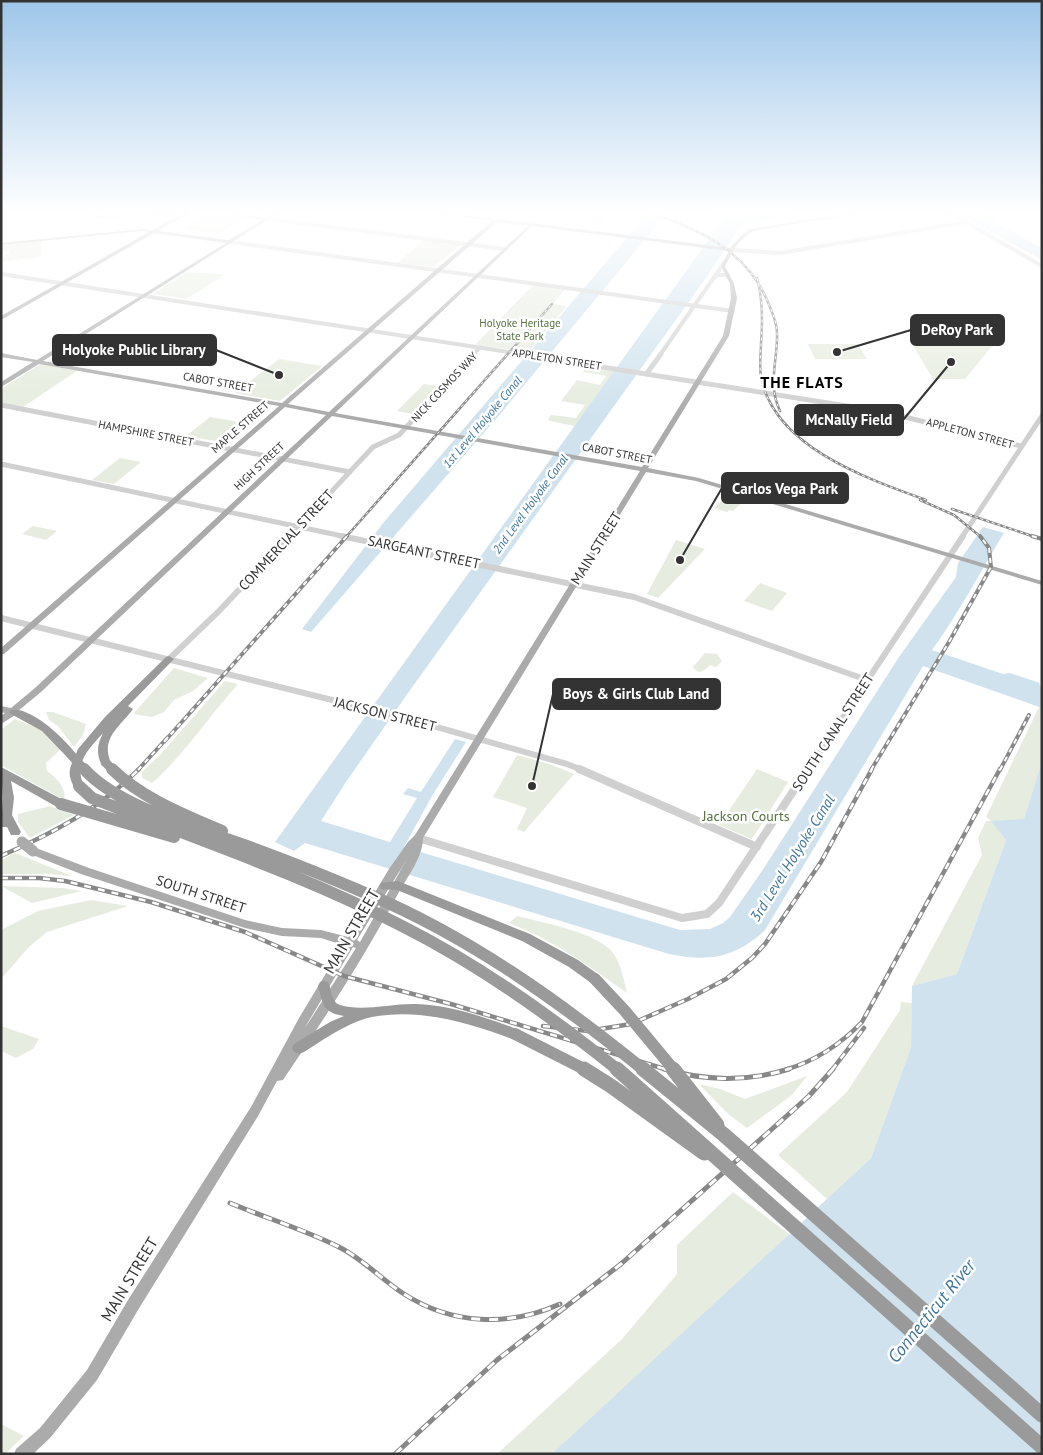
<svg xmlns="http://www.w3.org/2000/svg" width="1043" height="1455" font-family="'PT Sans',sans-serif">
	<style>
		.green { fill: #e6ecdf }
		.water { fill: #cfe2ee }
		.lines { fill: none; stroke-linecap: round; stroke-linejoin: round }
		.minor-far3 { stroke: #d0d0d0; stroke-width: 4 }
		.minor-far2 { stroke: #d0d0d0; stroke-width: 5 }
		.minor-far1 { stroke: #d0d0d0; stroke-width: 6 }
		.minor { stroke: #d0d0d0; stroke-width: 8 }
		.major { fill: #ababab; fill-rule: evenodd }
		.highway { fill: #9a9a9a; fill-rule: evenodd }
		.rail-far3-casing { stroke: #888; stroke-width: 2.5 }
		.rail-far2-casing { stroke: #888; stroke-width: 4 }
		.rail-far1-casing { stroke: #888; stroke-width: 4.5 }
		.rail-casing { stroke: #888; stroke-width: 5 }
		.rail-far3 { stroke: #fff; stroke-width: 1; stroke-dasharray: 3; stroke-linecap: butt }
		.rail-far2 { stroke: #fff; stroke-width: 2; stroke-dasharray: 5; stroke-linecap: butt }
		.rail-far1 { stroke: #fff; stroke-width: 2.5; stroke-dasharray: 7; stroke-linecap: butt }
		.rail { stroke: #fff; stroke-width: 3; stroke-dasharray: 9; stroke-linecap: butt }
		.major-bridge { stroke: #ababab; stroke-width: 11 }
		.highway-bridge-far2 { stroke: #9a9a9a; stroke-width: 9 }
		.highway-bridge-far1 { stroke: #9a9a9a; stroke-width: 12 }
		.highway-bridge { stroke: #9a9a9a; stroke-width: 15 }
		.labels { text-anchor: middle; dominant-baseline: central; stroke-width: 5; stroke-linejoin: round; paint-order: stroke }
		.far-park-label { font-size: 11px; fill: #56703f; stroke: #fff }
		.far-street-label { font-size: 11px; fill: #333; stroke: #fff }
		.far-water-label { font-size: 12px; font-style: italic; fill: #3f7597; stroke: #fff }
		.street-label { font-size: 14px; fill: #333; stroke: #fff }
		.park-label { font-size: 14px; fill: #56703f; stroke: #fff }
		.water-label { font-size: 15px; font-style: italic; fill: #3f7597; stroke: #fff }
		.far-district-label { font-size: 16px; font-weight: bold; letter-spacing: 1px; fill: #000; stroke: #fff }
		.near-street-label { font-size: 16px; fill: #333; stroke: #fff }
		.near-water-label { font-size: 18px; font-style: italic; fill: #3f7597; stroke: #fff }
		.leader { fill: none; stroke: #333; stroke-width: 2 }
		.callout-dot { fill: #333; stroke: #fff; stroke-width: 2 }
		.callout { fill: #333; stroke: #333; stroke-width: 2 }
		.callout-label { font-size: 15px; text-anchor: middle; font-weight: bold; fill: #fff }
	</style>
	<rect width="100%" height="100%" fill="#fff"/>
	<path class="green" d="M586,212H640V213L637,217L631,216L628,220L606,217L602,221H579L577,219L592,217Z
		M210,213L246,217L219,234L183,229Z
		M425,240L461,245L433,267L397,263Z
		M41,241V257L1,262V255L9,254V251H1V245Z
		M186,272C200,274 210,272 224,275L186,299L153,294Z
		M533,285L565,289L553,304L567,306L528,352L475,345Z
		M808,344H858L867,359H815Z
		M912,344L993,345L965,379H933Z
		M279,359L322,366L280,401L235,393Z
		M41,364L77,371L23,407L1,403V389Z
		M587,367L615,371L575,426L550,421L548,419L551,415L576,418L585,405L561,401L577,380L600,385L606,376L584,372L579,378Z
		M424,384L439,386L412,414L397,411Z
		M210,417L250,424L227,443L186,436Z
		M120,458L141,462L114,484L92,480Z
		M735,494L747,498L733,511L729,510L727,512L714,508L727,495L733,496Z
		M33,526L57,531L46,540L22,534Z
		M676,540L705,549L658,598L647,594Z
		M760,583L787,593L772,611L744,601Z
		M705,653L717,654L722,661L716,667L710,665C705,670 699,676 693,667Z
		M174,668L208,678L193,691L174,700L164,712L152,717L133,714Z
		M225,681L238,684C209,716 185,754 152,783L142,778V772L160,755Z
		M1039,707L1042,708V761L1024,820L992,821L1006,840L957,974L912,986L982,855L978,838L986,821H991L986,817Z
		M46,712H53L86,724L83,735L74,747L58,726L49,720Z
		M15,719L42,730L61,749L46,763L47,771C56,777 67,788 64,800L1,765V730Z
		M517,755L552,765L574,774L524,832L517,829L527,808L493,797Z
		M757,769L788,782L752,839L719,825Z
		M50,806L74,815L30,838L18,822V814Z
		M15,853L72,876L48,874H1V860Z
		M1,886L63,888L82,891L32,903Z
		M91,900L128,906L47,932L29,947L1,979V930L38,911Z
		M517,916C541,922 599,933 613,953C621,964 624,980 627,993C589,966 553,940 509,923Z
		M901,1002L912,1003L911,1047L871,1158L827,1199L778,1155L847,1092L900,1010Z
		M1,1026L39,1039L33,1049L16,1058L1,1051Z
		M807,1076L792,1095L747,1128L728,1114L699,1084L720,1089L745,1099Z
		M733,1192L789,1234L554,1454H497L622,1339L677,1274V1245Z
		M1,1424L24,1436L5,1454H1Z"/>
	<path class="water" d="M649,212H668L501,413L311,632L302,629L384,522Z
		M689,212H723L746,215L765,212H814L742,224L703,282L408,693L346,782L321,821L390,842L417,798L403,794L408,788L421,792L455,739L466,742L432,796L404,847L680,930L710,929L723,923L730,917L762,871L899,657L956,577L958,563L983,527L1004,533C980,572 959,613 932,650L1003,674L1010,673L1040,683L1039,685L1042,687V708L923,666L765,930C735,958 708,962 669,954L305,843L294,851L275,842L725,217Z
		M954,212H976L1042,248V260Z
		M1042,761V1454H552L871,1158L911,1047L912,986L957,974L1006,840L991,821L1024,819Z"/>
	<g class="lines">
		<path class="minor-far3" d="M944,212L954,215L1042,266
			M856,213L862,212
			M267,219L505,249
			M231,242L733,311
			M732,250L780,253L966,222
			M1,274L528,355
			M714,278L717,275H728
			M473,355L480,347
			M660,355L724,263"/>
		<path class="minor-far2" d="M520,354L885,412L1021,446
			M647,373L661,354
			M1,405L350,472
			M1,464L347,537
			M289,537L373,447L399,435L474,354
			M962,537L1042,416"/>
		<path class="minor-far1" d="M341,536L634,597L867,680
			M1,618L405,718L567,764L582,770
			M169,659L218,612L290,536
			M808,770L963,536"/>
		<path class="minor" d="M579,769L757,847
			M418,838L682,918L707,914L719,903L808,769"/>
		<path class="major" d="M81,212H89L98,216L164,212H201L188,214L158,231L229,240L263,220L220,212H233L266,218L274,212H280L43,361L282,403L492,221L427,212H443L730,248L742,235L750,229L858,212L856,214L753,231L745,237L736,246L725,266L734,284L737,298L729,336L648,468L699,478L1042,581V585L696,481L646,472L423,838C423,856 409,875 400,890C365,956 325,1018 283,1080L277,1081L258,1116L138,1310L97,1380L50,1438L33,1454H14L16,1449L40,1428L87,1370L128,1300L251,1107L299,1018L343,945L321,938L282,936L245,928L81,874L30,854L28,851L30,848H36L89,868L245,920L282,928L321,930L348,937L389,869L408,842L415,835L640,471L332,416L41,692L18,711L17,714L1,724V716L5,713L1,712V706L11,708L35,688L326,415L285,407L4,654H1V648L279,406L39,364L1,387V382L33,362L1,357V353L37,360L226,243L154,233L1,320V316L149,232L143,231L1,245V243L143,229L153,230L181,214L98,218ZM497,222L528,226L329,412L288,404ZM532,226L729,251L721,266L730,284L731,298L723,336L642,467L335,413ZM407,859L360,942L357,940ZM353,947L356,948L305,1028L307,1024Z"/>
		<path class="highway" d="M169,656L174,659L172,661L128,706L133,709C120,727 100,738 111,763L110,766H102C96,753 97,745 103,733C89,749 73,763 84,786L83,789H75C68,775 68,772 74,758L67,757L42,731L11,714L9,712L11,710C31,706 65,739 76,754L78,749L105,717L166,657Z
			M1,767L65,801L66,804L65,807H57L11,781L14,798L12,815L21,832L19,835H11L7,827H1L3,798Z
			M398,881L530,934L578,960L599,975L601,979L599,983L595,984L591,983L569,967L522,941L397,890L381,889L379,886L381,883Z
			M324,981L328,982C332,990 331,1002 340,1005C362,1012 393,1003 416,1004C452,1005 486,1018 520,1030L522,1034L520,1038L515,1040C469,1023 421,1008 372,1017C350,1021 323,1040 304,1052L299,1054L294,1052L292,1048L294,1044L330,1022L344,1016C323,1013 323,1004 318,986L320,982Z"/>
		<g class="rail-far3-casing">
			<path id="rail-far3" d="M649,212C698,229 745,249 767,300C771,310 777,321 777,333C778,360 767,384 780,411
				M757,278C763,300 763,320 761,343C761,354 759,366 761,377C774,447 868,479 926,500
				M920,500L954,515L981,537
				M952,509L1035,537
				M346,537L552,304"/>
		</g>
		<g class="rail-far2-casing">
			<path id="rail-far2" d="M1032,536L1042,539
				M164,742L347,536
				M138,770L168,737
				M871,770L949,642L991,567L989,548L980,536
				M1000,770L1029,715"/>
		</g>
		<g class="rail-far1-casing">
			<path id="rail-far1" d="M1,856C51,834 101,808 139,769
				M1,878H39L65,881L151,902L245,932L344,976L451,1004L668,1070
				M543,1026L588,1031L631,1024L688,999L726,979L752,958L765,944L821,862L872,769
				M785,1070C815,1061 840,1045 862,1022L1000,769
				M832,1070L864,1028"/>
		</g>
		<g class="rail-casing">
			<path id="rail" d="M664,1069C704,1081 748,1082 789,1069
				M230,1203C266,1218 305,1230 339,1247C363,1259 382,1280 404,1294C452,1325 509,1327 560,1304
				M395,1454L497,1360L621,1264L809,1096L833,1069"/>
		</g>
		<use href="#rail-far3" class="rail-far3"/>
		<use href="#rail-far2" class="rail-far2"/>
		<use href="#rail-far1" class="rail-far1"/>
		<use href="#rail" class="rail"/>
		<path class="major-bridge" d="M22,842L33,851"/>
		<path class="highway-bridge-far2" d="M71,755L85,770
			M106,763L113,770"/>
		<path class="highway-bridge-far1" d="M84,769C120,809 207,831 258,850C296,864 333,879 370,895C471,938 560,1002 644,1070
			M112,769C141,798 185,815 222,831
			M79,786L92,798C196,839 304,875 404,927C481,966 551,1016 618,1070
			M61,804L174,837
			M595,979L625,1011L674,1070
			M515,1034L586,1070"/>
		<path class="highway-bridge" d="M584,1069L611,1086L704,1153
			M617,1069L1042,1447
			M643,1069L723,1134L1042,1415
			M673,1069L717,1125"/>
	</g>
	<linearGradient id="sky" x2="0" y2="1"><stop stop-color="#9ec6ea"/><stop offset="0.51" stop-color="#fff"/><stop offset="1" stop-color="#fff" stop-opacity="0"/></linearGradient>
	<rect width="1043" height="416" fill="url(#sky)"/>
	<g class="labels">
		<g class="far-park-label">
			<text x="520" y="323">Holyoke Heritage<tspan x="520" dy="13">State Park</tspan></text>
		</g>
		<g class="far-street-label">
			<text transform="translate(557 359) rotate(9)">APPLETON STREET</text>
			<text transform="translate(218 382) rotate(10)">CABOT STREET</text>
			<text transform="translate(444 387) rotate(-47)">NICK COSMOS WAY</text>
			<text transform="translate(240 427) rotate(-41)">MAPLE STREET</text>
			<text transform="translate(146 433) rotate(11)">HAMPSHIRE STREET</text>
			<text transform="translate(970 433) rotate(15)">APPLETON STREET</text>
			<text transform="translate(617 453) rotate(11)">CABOT STREET</text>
			<text transform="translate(259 466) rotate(-43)">HIGH STREET</text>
		</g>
		<g class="far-water-label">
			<text transform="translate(482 422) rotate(-50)">1st Level Holyoke Canal</text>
			<text transform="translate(530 504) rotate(-54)">2nd Level Holyoke Canal</text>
		</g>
		<g class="street-label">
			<text transform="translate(286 540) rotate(-47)">COMMERCIAL STREET</text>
			<text transform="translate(596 548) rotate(-58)">MAIN STREET</text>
			<text transform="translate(424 552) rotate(12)">SARGEANT STREET</text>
			<text transform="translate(385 714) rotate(14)">JACKSON STREET</text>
			<text transform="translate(833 732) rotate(-57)">SOUTH CANAL STREET</text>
			<text transform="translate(201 894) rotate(18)">SOUTH STREET</text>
		</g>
		<g class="park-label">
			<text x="746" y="816">Jackson Courts</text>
		</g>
		<g class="water-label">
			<text transform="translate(792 858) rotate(-58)">3rd Level Holyoke Canal</text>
		</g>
		<g class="far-district-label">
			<text x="802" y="382">THE FLATS</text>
		</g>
		<g class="near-street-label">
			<text transform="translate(351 931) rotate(-60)">MAIN STREET</text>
			<text transform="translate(129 1279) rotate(-59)">MAIN STREET</text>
		</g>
		<g class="near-water-label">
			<text transform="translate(931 1311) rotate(-51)">Connecticut River</text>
		</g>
	</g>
	<path class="leader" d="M837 352L911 330M279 375L216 350M951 362L903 420M680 560L722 488M532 786L553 694"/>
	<g class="callout-dot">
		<circle cx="837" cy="352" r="5"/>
		<circle cx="279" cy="375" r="5"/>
		<circle cx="951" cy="362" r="5"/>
		<circle cx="680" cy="560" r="5"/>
		<circle cx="532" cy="786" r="5"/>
	</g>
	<g class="callout">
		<rect x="911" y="315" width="93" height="30" rx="5"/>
		<rect x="53" y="335" width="163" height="30" rx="5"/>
		<rect x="795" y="405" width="108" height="30" rx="5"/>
		<rect x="722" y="473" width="126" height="30" rx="5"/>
		<rect x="553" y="679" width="167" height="30" rx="5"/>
	</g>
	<g class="callout-label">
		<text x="957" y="335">DeRoy Park</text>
		<text x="134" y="355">Holyoke Public Library</text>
		<text x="849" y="425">McNally Field</text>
		<text x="785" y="494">Carlos Vega Park</text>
		<text x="636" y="699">Boys &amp; Girls Club Land</text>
	</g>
	<rect width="1043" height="1455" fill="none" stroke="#333333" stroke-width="5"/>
</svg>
